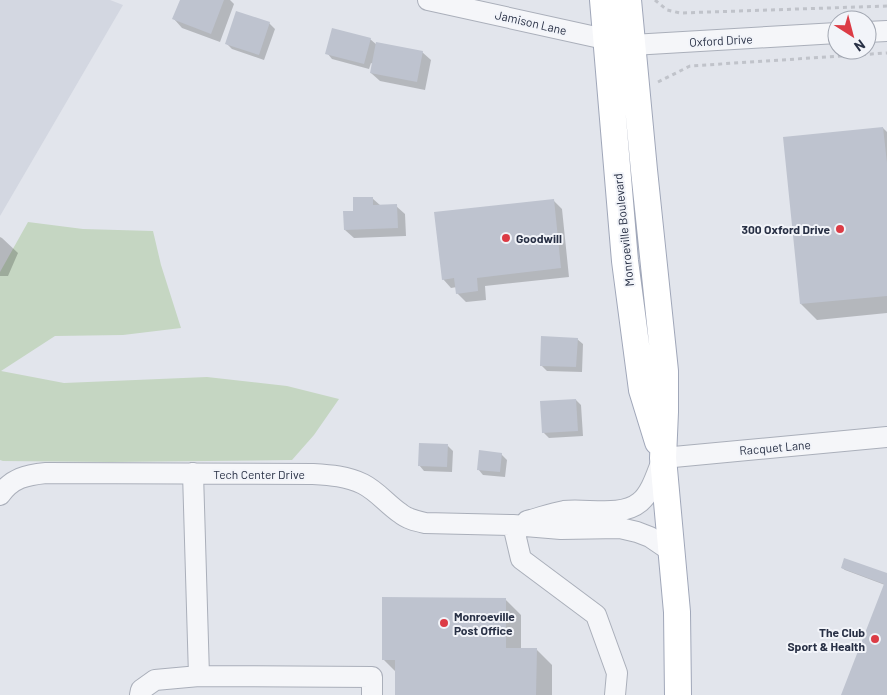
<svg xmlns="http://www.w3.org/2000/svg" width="887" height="695" font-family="Barlow,sans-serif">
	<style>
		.built { fill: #d3d7e1 }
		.green { fill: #c5d6c2 }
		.shadow { fill: #0003 }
		.building { fill: #bec3cf }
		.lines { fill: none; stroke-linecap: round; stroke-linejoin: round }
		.minor-casing { stroke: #aaafba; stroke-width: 22 }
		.major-casing { stroke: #a0a7b9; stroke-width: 28 }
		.path { stroke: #c0c3ca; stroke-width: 3; stroke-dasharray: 4 4; stroke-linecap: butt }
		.minor { stroke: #f5f6f9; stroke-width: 20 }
		.major { stroke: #fff; stroke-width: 26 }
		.poi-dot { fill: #dc3b45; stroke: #f2f4f9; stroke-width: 2 }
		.labels { text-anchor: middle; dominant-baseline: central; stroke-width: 4; stroke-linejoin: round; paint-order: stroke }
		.street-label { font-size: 12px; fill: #283045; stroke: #f2f4f9 }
		.poi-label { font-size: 12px; font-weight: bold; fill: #283045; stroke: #f2f4f9; text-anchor: end }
	</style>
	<rect width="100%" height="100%" fill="#e2e5ec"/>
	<path class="built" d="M0,0H110L123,5L0,216Z"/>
	<path class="green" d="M28,222L83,229L153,231L161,265L181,328L123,335L55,336L1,371L64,383L207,377L287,386L339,399L314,435L292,460L111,462L3,461L0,460V272Z"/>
	<path class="shadow" d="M181,0H230L234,4L220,42L182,28L174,19Z
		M269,23L275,29L264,60L232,49L226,43Z
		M370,39L377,45L422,52L431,60L425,90L380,81L371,73L373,64L371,63L369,69L332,59L327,53Z
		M883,128L887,132V313L817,320L801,304Z
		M372,198L381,206H396L405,214L406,236L354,238L345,230L354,212Z
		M553,200L562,209L569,277L485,286L486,300L466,302L457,293V287L451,288L443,279Z
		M0,237L2,238L18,253L8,276H0Z
		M577,339L583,344L582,372L547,371L541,365Z
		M576,400L581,405L583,436L549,438L543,432Z
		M448,446L453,451L452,472L424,471L419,465Z
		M501,454L507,460L505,477L483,475L478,469Z
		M842,568L887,575V695H843L885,585L845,570Z
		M505,599L521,615V649H536L552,665V695H396V672L383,659Z"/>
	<path class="building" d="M180,0H224L211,34L172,19Z
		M236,11L270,22L259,55L225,44Z
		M332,28L371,38L364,64L325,54Z
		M376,42L423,51L417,82L370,73Z
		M883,127L887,163V296L800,304L783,137Z
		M353,197H373V205L397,204L398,228L344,230L343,211H353Z
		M554,199L561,268L477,278L478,291L456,294L454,278L442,280L434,212Z
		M541,336L578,338L576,367L540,366Z
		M576,399L578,431L542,433L540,401Z
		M419,443L448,444L447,467L418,466Z
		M479,450L502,453L500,472L477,470Z
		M844,558L887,573V695H841L884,584L841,568Z
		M382,597L506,598V648H537L536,695H395V660H382Z"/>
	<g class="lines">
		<g class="minor-casing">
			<path id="minor" d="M428,0L632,45L837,33
				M867,32L887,31
				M0,495C12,478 26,475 46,473L313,474C330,475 347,476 363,484C377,491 387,504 400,513C407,519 416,521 425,523L513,525L561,529L620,528L637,532L650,537L672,552
				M527,521C539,518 552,513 564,511C586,508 621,518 640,502C652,492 657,472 663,458L887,437
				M513,525L521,559L596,615L617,673L615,695
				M199,676L372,677V695
				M140,695L141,690L155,680L199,676L193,473"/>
		</g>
		<g class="major-casing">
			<path id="major" d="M603,0L625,261L642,390L658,442
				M628,0L644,170L665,371V412L663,458L677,612L678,695"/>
		</g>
		<path class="path" d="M655,0L667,10L680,13L887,6
			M658,82L690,66L887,53"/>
		<use href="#minor" class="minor"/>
		<use href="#major" class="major"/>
	</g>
	<g class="poi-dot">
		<circle cx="840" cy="229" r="5"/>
		<circle cx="506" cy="238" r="5"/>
		<circle cx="444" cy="623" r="5"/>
		<circle cx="875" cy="639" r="5"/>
	</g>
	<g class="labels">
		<g class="street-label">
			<text transform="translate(531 22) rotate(13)">Jamison Lane</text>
			<text transform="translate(721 40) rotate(-3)">Oxford Drive</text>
			<text transform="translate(623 230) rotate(-96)">Monroeville Boulevard</text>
			<text transform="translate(775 447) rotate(-5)">Racquet Lane</text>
			<text x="259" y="474">Tech Center Drive</text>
		</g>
		<g class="poi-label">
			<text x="830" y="229">300 Oxford Drive</text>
			<text x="516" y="238" text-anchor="start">Goodwill</text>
			<text x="454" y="616" text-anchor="start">Monroeville<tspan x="454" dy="14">Post Office</tspan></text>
			<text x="865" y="632">The Club<tspan x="865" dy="14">Sport &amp; Health</tspan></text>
		</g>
	</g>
	<g transform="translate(852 35) rotate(144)"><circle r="24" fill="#f2f4f9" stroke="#a1a6b1"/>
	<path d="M0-4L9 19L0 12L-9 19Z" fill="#dc3b45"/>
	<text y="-8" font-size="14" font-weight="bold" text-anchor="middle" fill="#283045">N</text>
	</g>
</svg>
